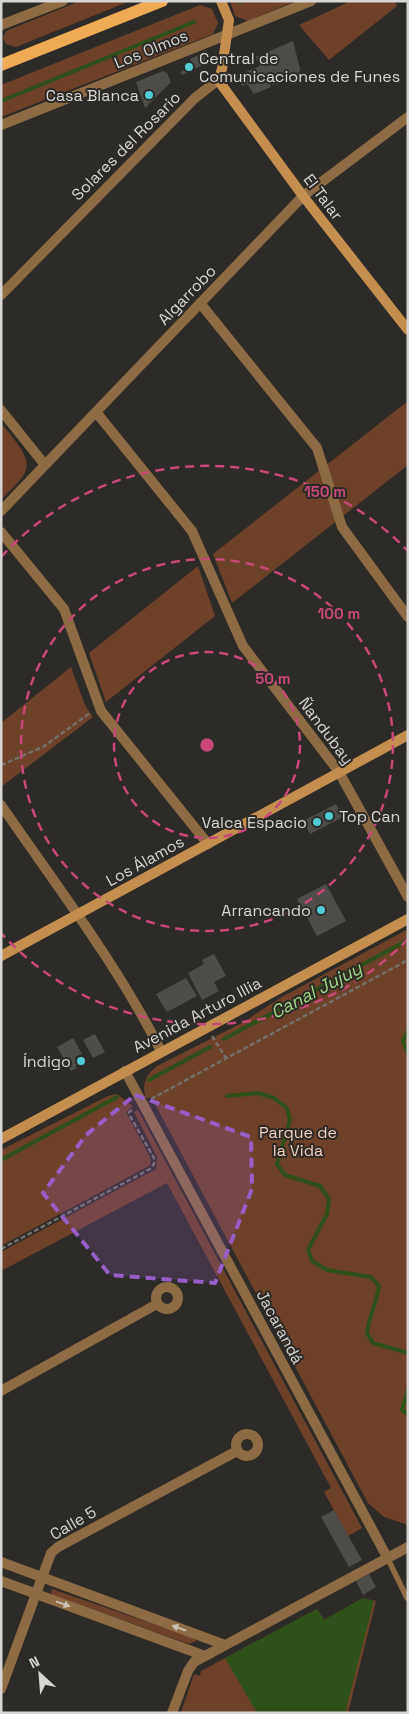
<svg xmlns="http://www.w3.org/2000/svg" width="409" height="1714" font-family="'Space Grotesk',sans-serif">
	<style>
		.green { fill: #6e412b }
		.water { fill: #2e5019 }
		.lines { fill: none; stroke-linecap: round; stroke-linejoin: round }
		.stream { stroke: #2e5019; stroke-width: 4 }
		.building { fill: #4d4e4a }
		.path { stroke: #72716d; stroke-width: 2.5; stroke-dasharray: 5 2.5; stroke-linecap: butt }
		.lane { stroke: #8d6b45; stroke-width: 5.5 }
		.street { stroke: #8d6b45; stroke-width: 10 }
		.secondary { stroke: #c48e4f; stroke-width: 10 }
		.primary { stroke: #efaa55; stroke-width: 12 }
		.oneway { fill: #c8c1b7 }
		.marked { fill: #975fc5; fill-opacity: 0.2; stroke: #975fc5; stroke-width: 4; stroke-dasharray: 10 6; stroke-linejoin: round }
		.ring { fill: none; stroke: #c74879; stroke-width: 2.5; stroke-dasharray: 9 6 }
		.poi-dot { fill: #51ccd5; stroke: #2c2b27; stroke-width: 2 }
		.labels { text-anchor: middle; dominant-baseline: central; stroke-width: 4; stroke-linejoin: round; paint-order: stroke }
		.street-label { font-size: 16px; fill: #d7d6d4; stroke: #2c2b27 }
		.poi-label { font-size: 16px; fill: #d7d6d4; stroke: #2c2b27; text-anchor: end }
		.park-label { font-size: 16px; fill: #f5cfbd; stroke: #2c2b27 }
		.water-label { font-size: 18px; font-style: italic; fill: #a2d886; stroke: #2c2b27 }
		.centre { fill: #c74879; stroke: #2c2b27; stroke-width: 2.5 }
		.ring-label { font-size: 15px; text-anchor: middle; font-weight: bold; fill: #c74879; stroke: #2c2b27; stroke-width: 4; stroke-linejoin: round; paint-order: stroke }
	</style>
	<rect width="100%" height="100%" fill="#2c2b27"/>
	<path class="green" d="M80,1H130L16,47L6,44L3,38L6,31Z
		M230,1H295L248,21L235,16Z
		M351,1H394L397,6L329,60L299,25Z
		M200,5L212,9L218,23L213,34L1,117V85Z
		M408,401V465L232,603L213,554Z
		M1,423C9,434 31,455 26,470C23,480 8,492 1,500Z
		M198,566L215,616L106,702L89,653Z
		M71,667L85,705L93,717L1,787V723Z
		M408,929V1525L384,1517L368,1503L156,1106L150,1097L146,1099C141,1084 146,1075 157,1066L242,1023L280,998Z
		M117,1094L133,1106L126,1112L150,1157L151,1163L149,1166L1,1246V1150L108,1096Z
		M138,1110L362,1528L348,1536L324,1492L331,1488L167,1183L1,1271V1252L156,1169L157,1157L134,1112Z
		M52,1589L194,1638L196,1641L189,1644L54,1596L51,1593Z
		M363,1598L376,1601L348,1713L181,1712L194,1674L200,1676L201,1671L317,1609L324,1620Z"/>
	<path class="water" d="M363,1598L374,1601L345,1713H257L225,1658L317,1609L324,1620Z"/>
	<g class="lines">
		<path class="stream" d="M240,2L242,1
			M1,101L194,22
			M408,1031L403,1041L408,1054
			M224,1039L408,940
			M149,1080L210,1047
			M227,1096L258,1093L274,1098L287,1108L290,1120L277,1164L285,1175L320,1186L329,1199L327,1214L308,1250L312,1261L327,1270L371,1277L379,1286C377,1302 369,1316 367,1333L373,1343L408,1353
			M1,1160L117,1097
			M408,1390L402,1410L408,1414"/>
	</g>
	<path class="building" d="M293,41L300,69L298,76L288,80L285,74L277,77L280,82L272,85L270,80L269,81L271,87L254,94L247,84L242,86L240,81L243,73L260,66L256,57Z
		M203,53L207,63L182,75L180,72L193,66L190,59Z
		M163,71L167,73L171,82L145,108L136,82Z
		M336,804L343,817L310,834L303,821Z
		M326,884L346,921L317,936L297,899Z
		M214,954L226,976L214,982L219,991L202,1000L188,973L204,964L202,960Z
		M186,978L197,996L167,1012L156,994Z
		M95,1034L105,1052L93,1058L83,1040Z
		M73,1038L82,1054L75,1057L76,1060L83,1056L86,1063L80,1066L79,1064L75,1066L77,1068L71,1071L57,1047Z
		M334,1510L362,1560L349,1567L321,1517Z
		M369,1574L376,1587L363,1595L356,1581Z"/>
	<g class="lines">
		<path class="path" d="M1,765L43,747L90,713
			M212,1036L226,1058
			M151,1099L408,960
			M1,1249L150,1169L154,1164V1158L130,1116L129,1112L133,1109"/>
		<path class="lane" d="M387,1557L407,1598"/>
		<path class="street" d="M1,25L63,1
			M1,125L311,1
			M1,295L195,98L218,80
			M200,303L317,448L342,527L408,617
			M1,410L45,465
			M96,412L192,531L243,646L339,772L408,897
			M1,511L303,196L408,117
			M1,532L64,609L101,711L208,844
			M1,805C56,885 117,964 161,1051
			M125,1071L387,1557
			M156 1298a11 11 0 1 1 22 0a11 11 0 1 1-22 0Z
			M1,1391L157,1304
			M236 1445a11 11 0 1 1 22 0a11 11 0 1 1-22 0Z
			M1,1562L225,1645
			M1,1581L205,1656
			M1,1689L51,1553L58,1547L237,1451
			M172,1713L188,1671L194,1662L408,1547"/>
		<path class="secondary" d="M221,1L229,20L222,69L218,80L303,196L408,330
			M1,956L408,735
			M1,1139L408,919"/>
		<path class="primary" d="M1,65L162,1"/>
	</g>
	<defs><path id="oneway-solid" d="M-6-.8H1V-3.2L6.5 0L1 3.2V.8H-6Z" transform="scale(1.25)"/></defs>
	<g class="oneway">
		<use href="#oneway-solid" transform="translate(63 1604) rotate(20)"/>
		<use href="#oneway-solid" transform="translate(179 1628) rotate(-160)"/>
	</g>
	<path class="marked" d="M135,1095L251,1137L252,1189L215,1283L110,1275L43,1193L86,1135Z"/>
	<g class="ring">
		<circle cx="207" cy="745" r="93"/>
		<circle cx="207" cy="745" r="186"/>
		<path d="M408 939A279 279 0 0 1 1 933M1 557A279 279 0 0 1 408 551"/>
	</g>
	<g class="poi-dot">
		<circle cx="189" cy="67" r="5"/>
		<circle cx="149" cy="95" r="5"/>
		<circle cx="329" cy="816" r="5"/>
		<circle cx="317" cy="822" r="5"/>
		<circle cx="321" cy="910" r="5"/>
		<circle cx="81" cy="1061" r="5"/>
	</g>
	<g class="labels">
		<g class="street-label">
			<text transform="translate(151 49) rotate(-22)">Los Olmos</text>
			<text transform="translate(126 146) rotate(-45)">Solares del Rosario</text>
			<text transform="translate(323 197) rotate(53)">El Talar</text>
			<text transform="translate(187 295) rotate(-46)">Algarrobo</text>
			<text transform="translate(326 731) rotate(53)">Ñandubay</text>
			<text transform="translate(145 861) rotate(-29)">Los Álamos</text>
			<text transform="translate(197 1015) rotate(-28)">Avenida Arturo Illia</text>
			<text transform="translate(280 1327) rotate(62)">Jacarandá</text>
			<text transform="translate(73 1523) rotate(-30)">Calle 5</text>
		</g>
		<g class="poi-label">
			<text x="199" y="58" text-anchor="start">Central de<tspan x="199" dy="18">Comunicaciones de Funes</tspan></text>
			<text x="139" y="95">Casa Blanca</text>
			<text x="339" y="816" text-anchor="start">Top Can</text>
			<text x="307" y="822">Valca Espacio</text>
			<text x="311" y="910">Arrancando</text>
			<text x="71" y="1061">Índigo</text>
		</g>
		<g class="park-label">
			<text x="298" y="1132">Parque de<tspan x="298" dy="18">la Vida</tspan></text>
		</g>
		<g class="water-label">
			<text transform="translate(316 990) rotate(-28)">Canal Jujuy</text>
		</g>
	</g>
	<circle cx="207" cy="745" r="8" class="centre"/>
	<g class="ring-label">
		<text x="325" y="497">150 m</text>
		<text x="339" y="619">100 m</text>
		<text x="273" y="684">50 m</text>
	</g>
	<rect width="409" height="1714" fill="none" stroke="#d7d6d4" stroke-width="5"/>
	<g transform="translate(40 1674) rotate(334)" stroke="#2c2b27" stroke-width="4" paint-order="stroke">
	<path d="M0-4L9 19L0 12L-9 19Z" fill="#d7d6d4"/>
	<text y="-8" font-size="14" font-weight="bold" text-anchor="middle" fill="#d7d6d4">N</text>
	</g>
</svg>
